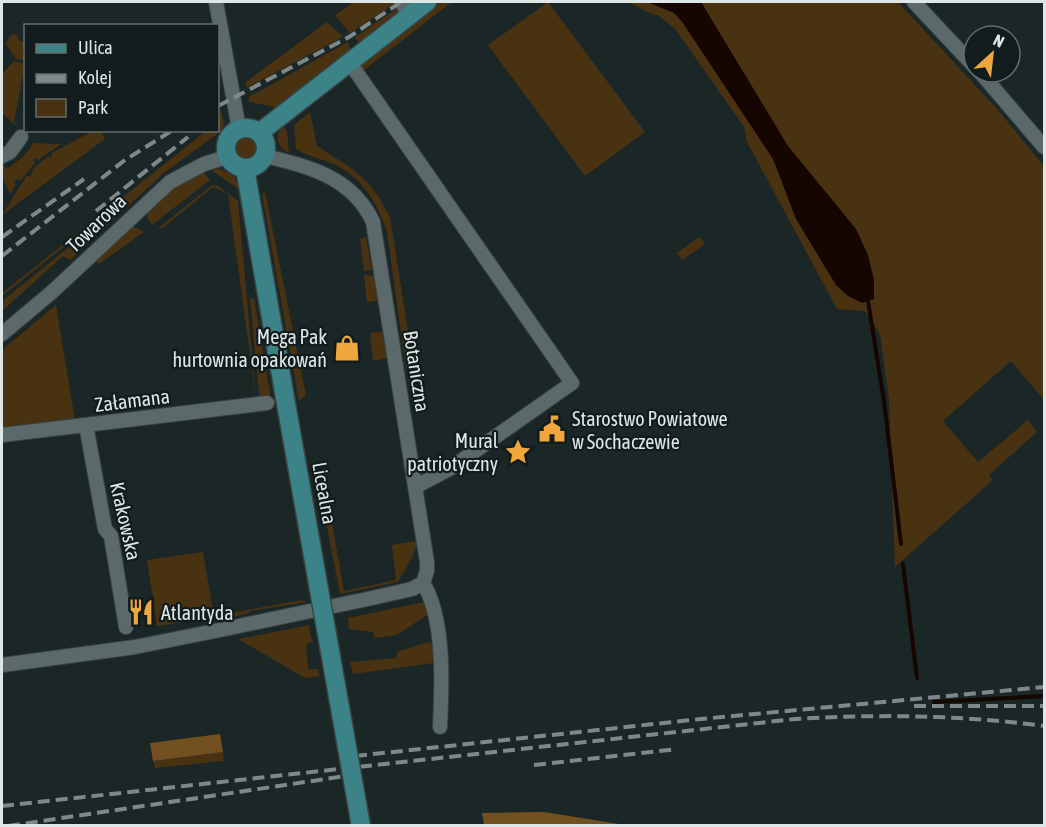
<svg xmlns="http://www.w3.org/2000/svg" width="1046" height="827" font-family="'Asap Condensed',sans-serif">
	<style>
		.green { fill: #493212 }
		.forest { fill: #72501f }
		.water { fill: #150600 }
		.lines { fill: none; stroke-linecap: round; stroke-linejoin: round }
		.stream { stroke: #150600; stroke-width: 4 }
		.minor-casing { stroke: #394344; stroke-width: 16 }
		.major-casing { stroke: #394344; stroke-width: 21 }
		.minor { stroke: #5c696a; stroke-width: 14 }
		.major { stroke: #3b8387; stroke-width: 18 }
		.rail { stroke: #7f8889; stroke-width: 4; stroke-dasharray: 12 6; stroke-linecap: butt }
		.major-bridge-casing { stroke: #394344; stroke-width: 21; stroke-linecap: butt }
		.major-bridge { stroke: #3b8387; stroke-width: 18 }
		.labels { text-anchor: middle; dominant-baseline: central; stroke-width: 4.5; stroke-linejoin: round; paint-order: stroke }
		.street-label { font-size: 20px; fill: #dfe6e7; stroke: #121c1d }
		.poi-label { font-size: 20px; fill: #dfe6e7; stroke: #121c1d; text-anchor: end }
	</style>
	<rect width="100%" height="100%" fill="#1b2627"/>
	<path class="green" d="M354,2H397L350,33L335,15Z
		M438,2H452L364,70L361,65L363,60Z
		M548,2L645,132L585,176L488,45Z
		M628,2H898L998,110L1044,166V400L1011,361L943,421L978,462L1028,420L1037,432L989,475L993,480L895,567L889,400L880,334L865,311L837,309L747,142L744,127L676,30L658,15H654Z
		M399,7L400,14L361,44L354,38Z
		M327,22L343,37L246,88V82Z
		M12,34L17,35L19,41L25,42V61L15,58L6,43Z
		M348,42L351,52L275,107L249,102V97Z
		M14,61L25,64L14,122L21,130L2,113V74Z
		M221,108L224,126L221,131L164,173L127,207L116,205L2,296V293L206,131L218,130Z
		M310,112L317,146C352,168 371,178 390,217L414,369H406L387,232C378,204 363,179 336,165C323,159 308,157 296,149L294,125Z
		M283,126L287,131L289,153C277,148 274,136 283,126Z
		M93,131H101L105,139L2,215L27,175L30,177L34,168L49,156L51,158L52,153Z
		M236 148a11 11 0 1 1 22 0a11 11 0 1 1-22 0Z
		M33,143L61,144L38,160L36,158L33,160L35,163L20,181L17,179L14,182L16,185L10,194L2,177V161L7,169L25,155Z
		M221,169L234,176L240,190L211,170Z
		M204,173L210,180L152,225L147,217C151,196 186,180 204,173Z
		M212,185L218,186L238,201L256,398L228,194L213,187L164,227L156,230Z
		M265,192L306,395L299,401L262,194Z
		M118,208L124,209L70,260L63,256L2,311V301Z
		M133,226L144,232L99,264L95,260Z
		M366,237L372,270L364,271L360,239Z
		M699,237L705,244L682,260L677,253Z
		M364,275L377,276L380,300L367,302Z
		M254,298L271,399L260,402L250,299Z
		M56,305L75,420L2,429V350Z
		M378,332L386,333L389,358L373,361L370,333Z
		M329,506L344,591L396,580L392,545L417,541L418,548L414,549V554L398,582L340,594L323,507Z
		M203,552L214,617L157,626L147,560Z
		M302,600L307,602L251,611L247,614L221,619L220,615Z
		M425,602L427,615L397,635L375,638L373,632L349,629L348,618Z
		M310,625L309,629L313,642L306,644L308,669H318L320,676L305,678L238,639Z
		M428,642L432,644L434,663L353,674L350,662L397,658V652Z
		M223,752L224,761L155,768L153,761Z"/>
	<path class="forest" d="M220,734L223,752L153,761L150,743Z
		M544,812L619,824L623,825H484L482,813Z"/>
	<path class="water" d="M647,2H701L788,146L856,229L868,255L874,280V299L862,303L848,296L836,285L796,219L773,159L683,23L674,13Z"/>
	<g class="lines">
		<path class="stream" d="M868,301L884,401L901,544
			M903,564L917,678
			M934,702L1044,696"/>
		<g class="minor-casing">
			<path id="minor" d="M216,2L239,129
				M401,2L410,15
				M914,2L974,66
				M350,63L572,383L451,468L415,487
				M980,72L1044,147
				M2,156L10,152L21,137
				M265,156C309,166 353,178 373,222L427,562V571L423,583
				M2,334L52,292L170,182L204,164L227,157
				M86,425L105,529L111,536L126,627
				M2,435L267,403
				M423,583C445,618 442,686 440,727
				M2,665L135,647L215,631L372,598L412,589L423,583"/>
		</g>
		<g class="major-casing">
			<path id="major" d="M226 148a20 20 0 1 1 40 0a20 20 0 1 1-40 0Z
				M259,133L427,2
				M245,168L285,398"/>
		</g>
		<use href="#minor" class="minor"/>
		<use href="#major" class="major"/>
		<path class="rail" d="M218,106L349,37L401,2
			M96,211L188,137
			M2,237L84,179
			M2,256L125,160L173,130
			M914,706H1044
			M355,756L701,719L1044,687
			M534,765L677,749
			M2,806L795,719C879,714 961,715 1044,726
			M8,826L346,776"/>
		<g class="major-bridge-casing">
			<path id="major-bridge" d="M285,398L361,826"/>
		</g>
		<use href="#major-bridge" class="major-bridge"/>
	</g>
	<defs>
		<g id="shop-bare" transform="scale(2.07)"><path d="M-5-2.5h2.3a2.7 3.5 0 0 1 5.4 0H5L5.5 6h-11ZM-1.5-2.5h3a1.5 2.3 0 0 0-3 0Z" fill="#efa73d" stroke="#121c1d" stroke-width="2.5" paint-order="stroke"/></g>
		<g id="civic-bare" transform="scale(2.07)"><path d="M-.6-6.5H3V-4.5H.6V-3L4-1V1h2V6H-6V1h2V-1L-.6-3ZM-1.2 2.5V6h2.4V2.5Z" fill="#efa73d" stroke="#121c1d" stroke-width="2.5" paint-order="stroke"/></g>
		<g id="sight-bare" transform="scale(2.07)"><path d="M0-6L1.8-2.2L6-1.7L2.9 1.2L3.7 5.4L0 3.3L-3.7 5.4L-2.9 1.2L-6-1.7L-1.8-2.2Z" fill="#efa73d" stroke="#121c1d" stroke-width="2.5" paint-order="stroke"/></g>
		<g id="restaurant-bare" transform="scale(2.07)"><path d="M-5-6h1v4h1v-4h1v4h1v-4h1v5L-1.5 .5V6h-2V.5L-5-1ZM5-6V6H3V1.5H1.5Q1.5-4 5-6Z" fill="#efa73d" stroke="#121c1d" stroke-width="2.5" paint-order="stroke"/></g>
	</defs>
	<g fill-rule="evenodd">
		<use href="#shop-bare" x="347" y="348"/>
		<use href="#civic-bare" x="552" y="429"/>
		<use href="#sight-bare" x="518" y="452"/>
		<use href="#restaurant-bare" x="141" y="612"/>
	</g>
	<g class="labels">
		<g class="street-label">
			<text transform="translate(96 223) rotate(-44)">Towarowa</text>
			<text transform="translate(417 371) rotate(81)">Botaniczna</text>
			<text transform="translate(132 400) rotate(-7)">Załamana</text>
			<text transform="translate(325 493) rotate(80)">Licealna</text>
			<text transform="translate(126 521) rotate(77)">Krakowska</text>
		</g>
		<g class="poi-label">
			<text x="327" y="336">Mega Pak<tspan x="327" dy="23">hurtownia opakowań</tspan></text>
			<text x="572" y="418" text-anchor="start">Starostwo Powiatowe<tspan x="572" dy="23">w Sochaczewie</tspan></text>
			<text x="498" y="440">Mural<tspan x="498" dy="23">patriotyczny</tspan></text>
			<text x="161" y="612" text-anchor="start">Atlantyda</text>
		</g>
	</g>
	<rect width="1046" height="827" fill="none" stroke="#dfe6e7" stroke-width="6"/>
	<rect x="24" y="24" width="195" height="108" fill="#121c1d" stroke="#646d6e" stroke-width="1.5"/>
	<rect x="36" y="44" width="30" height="9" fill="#3b8387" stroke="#646d6e" stroke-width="1.5"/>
	<text x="78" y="54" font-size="18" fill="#dfe6e7">Ulica</text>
	<rect x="36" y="74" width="30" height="9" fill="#7f8889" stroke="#646d6e" stroke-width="1.5"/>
	<text x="78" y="84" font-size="18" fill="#dfe6e7">Kolej</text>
	<rect x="36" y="99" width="30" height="18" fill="#493212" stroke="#646d6e" stroke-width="1.5"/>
	<text x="78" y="114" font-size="18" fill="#dfe6e7">Park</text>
	<g transform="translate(992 54) rotate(27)"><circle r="28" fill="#121c1d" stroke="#646d6e" stroke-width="1.5"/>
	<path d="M0-4.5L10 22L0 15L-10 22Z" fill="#efa73d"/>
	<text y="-9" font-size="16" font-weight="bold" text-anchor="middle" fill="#dfe6e7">N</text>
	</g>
</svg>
